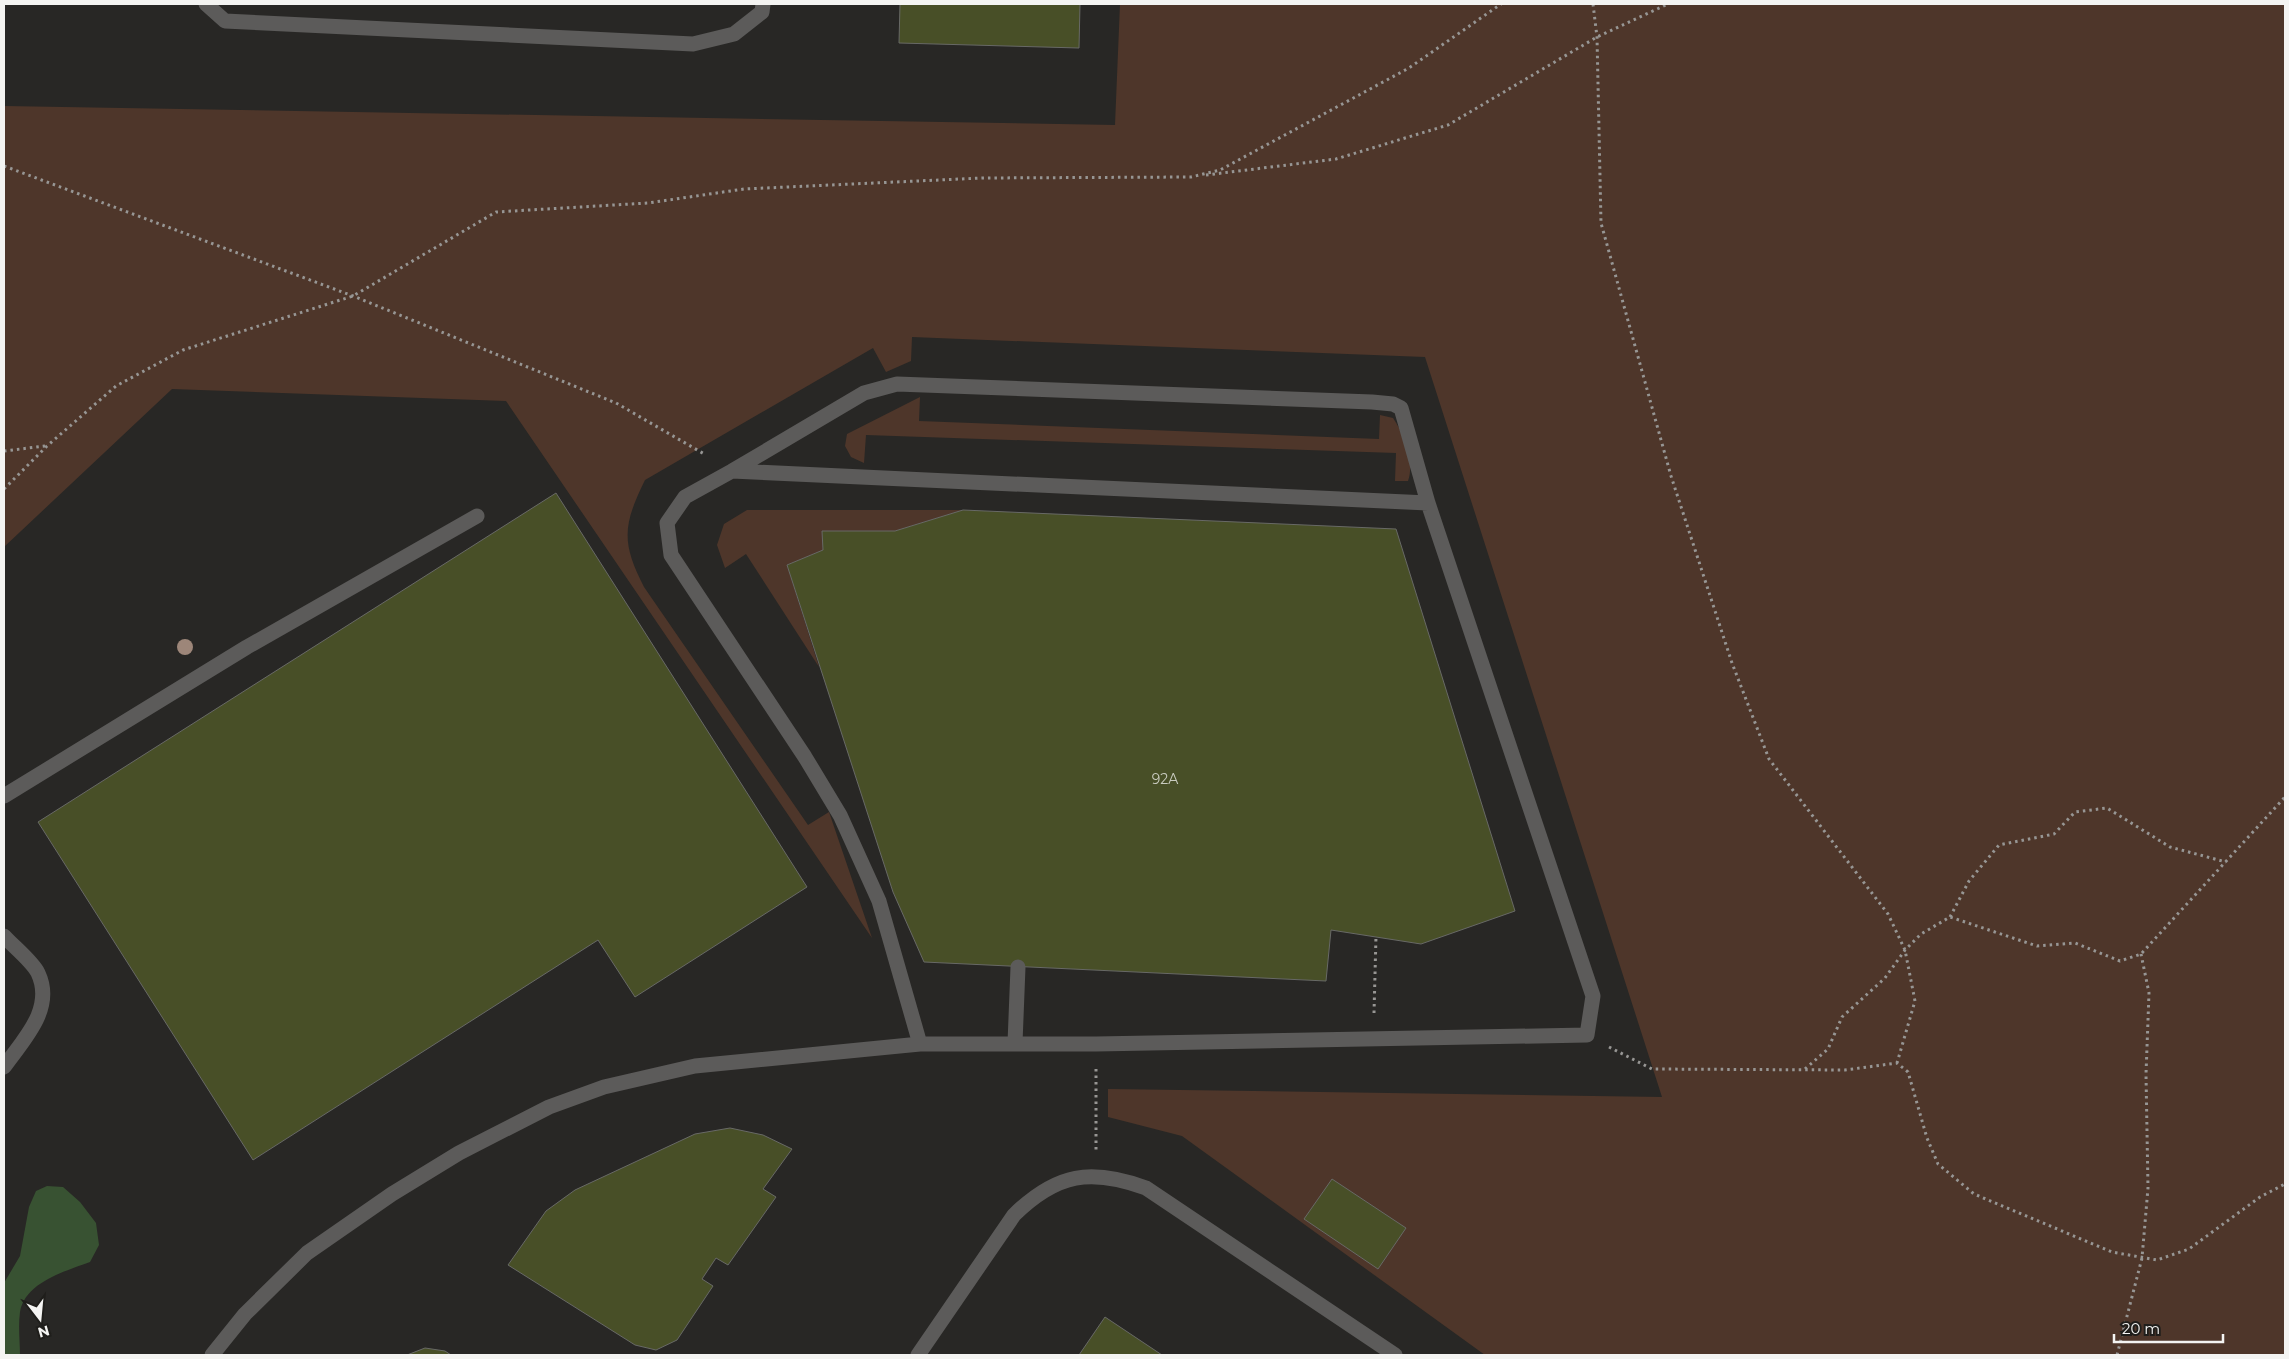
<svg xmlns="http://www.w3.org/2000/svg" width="2289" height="1359" font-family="Montserrat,sans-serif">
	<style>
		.green { fill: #4e362a }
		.water { fill: #385232 }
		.building { fill: #484f27; stroke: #686966 }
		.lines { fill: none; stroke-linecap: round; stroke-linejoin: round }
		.path { stroke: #979694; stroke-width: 3; stroke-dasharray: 2.5 4; stroke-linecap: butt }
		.lane { stroke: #5c5b5a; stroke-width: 15 }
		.tree { fill: #9d8679 }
		.labels { text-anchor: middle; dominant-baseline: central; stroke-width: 4; stroke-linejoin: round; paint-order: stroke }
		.number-label { font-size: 14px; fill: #c9cbbf }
	</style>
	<rect width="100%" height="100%" fill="#282725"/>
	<path class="green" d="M1120,4H2285V1355H1485L1182,1136L1108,1117V1089L1662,1097L1425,357L912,337L911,361L886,372L873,348L645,480C623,525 621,542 644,587L808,825L829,812L872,938L506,401L172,389L4,547V106L1115,125Z
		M920,397L919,421L1379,439L1380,415L1393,418C1404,434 1415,462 1408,481H1395L1396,453L866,435L864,463L851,457L845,446L847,434Z
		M747,510H963L895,531H822L823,550L787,565L819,667L746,554L725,568L717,545L724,524Z"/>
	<path class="water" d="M47,1186L63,1187L80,1202L96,1223L99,1245L90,1262C66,1271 25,1282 20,1312C18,1326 20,1342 20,1355H4V1283L20,1256L29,1207L36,1191Z"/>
	<path class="building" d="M900,4H1080L1079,48L899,43Z
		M556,493L807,887L635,997L598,940L253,1160L38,822Z
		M963,510L1396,529L1515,911L1421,944L1331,930L1326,981L924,962L893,892L787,565L823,550L822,531H895Z
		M730,1128L763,1135L792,1149L763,1189L776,1197L728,1265L716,1258L702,1279L713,1286L677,1340L656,1350L635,1345L508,1265L546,1211L575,1190L695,1134Z
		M1332,1179L1406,1228L1378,1269L1304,1219Z
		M1105,1317L1162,1355H1079Z
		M425,1348L445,1351L451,1355H407Z"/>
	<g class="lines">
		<path class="path" d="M1593,4L1597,37L1601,223L1671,476L1732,663L1769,759L1888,914L1905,950L1915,1001L1897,1063
			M4,166L353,296L616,403L706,455
			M1206,175L1336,159L1448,125L1597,37L1668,4
			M4,451L45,446
			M4,489L47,446L116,386L183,350L353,296L496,212L648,203L744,189L982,178L1191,177L1220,170L1409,68L1501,4
			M1950,917L1969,881L1999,845L2054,834L2075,812L2107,808L2170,847L2226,862
			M1374,1013L1376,936
			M1609,1047L1652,1069L1845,1070L1897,1063L1908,1072L1927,1138L1938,1164L1974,1194L2112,1252L2157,1260L2189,1249L2260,1197L2285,1184
			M1096,1069V1151
			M1805,1069L1828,1049L1842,1017L1885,978L1905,950L1921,934L1950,917L2037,946L2075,943L2120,961L2141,954L2285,797
			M2117,1355L2142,1258L2148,1188L2146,1074L2149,993L2141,954"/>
		<path class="lane" d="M206,4L225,21L693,44L734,34L762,12L763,4
			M4,796L247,647L477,516
			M4,936C13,946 33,962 38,973C55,1009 23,1040 4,1067
			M1015,1043L1018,967
			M920,1044L879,901L840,815L805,757L671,555L667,523L685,497L732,471L1428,503
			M212,1355L245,1314L307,1253L392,1194L459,1153L549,1107L604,1087L695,1066L920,1044H1096L1587,1035L1593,996L1428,503L1401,408L1393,404L1372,402L897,384L864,393L732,471
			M918,1355L1014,1215C1057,1173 1091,1168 1146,1188L1395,1355"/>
	</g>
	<circle class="tree" cx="185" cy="647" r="8"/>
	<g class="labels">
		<g class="number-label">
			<text x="1165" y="779">92A</text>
		</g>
	</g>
	<rect width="2289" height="1359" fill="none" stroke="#f4f4f2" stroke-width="10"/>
	<g transform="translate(40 1319) rotate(164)" stroke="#1f1e1b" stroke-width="4" paint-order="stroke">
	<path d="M0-4L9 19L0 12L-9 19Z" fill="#f4f4f2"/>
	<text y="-8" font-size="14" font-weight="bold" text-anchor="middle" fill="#f4f4f2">N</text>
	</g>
	<path d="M2114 1334v8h109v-8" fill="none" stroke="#f4f4f2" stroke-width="2.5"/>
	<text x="2122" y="1334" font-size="15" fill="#f4f4f2" stroke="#1f1e1b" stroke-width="4" paint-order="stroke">20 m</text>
</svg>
